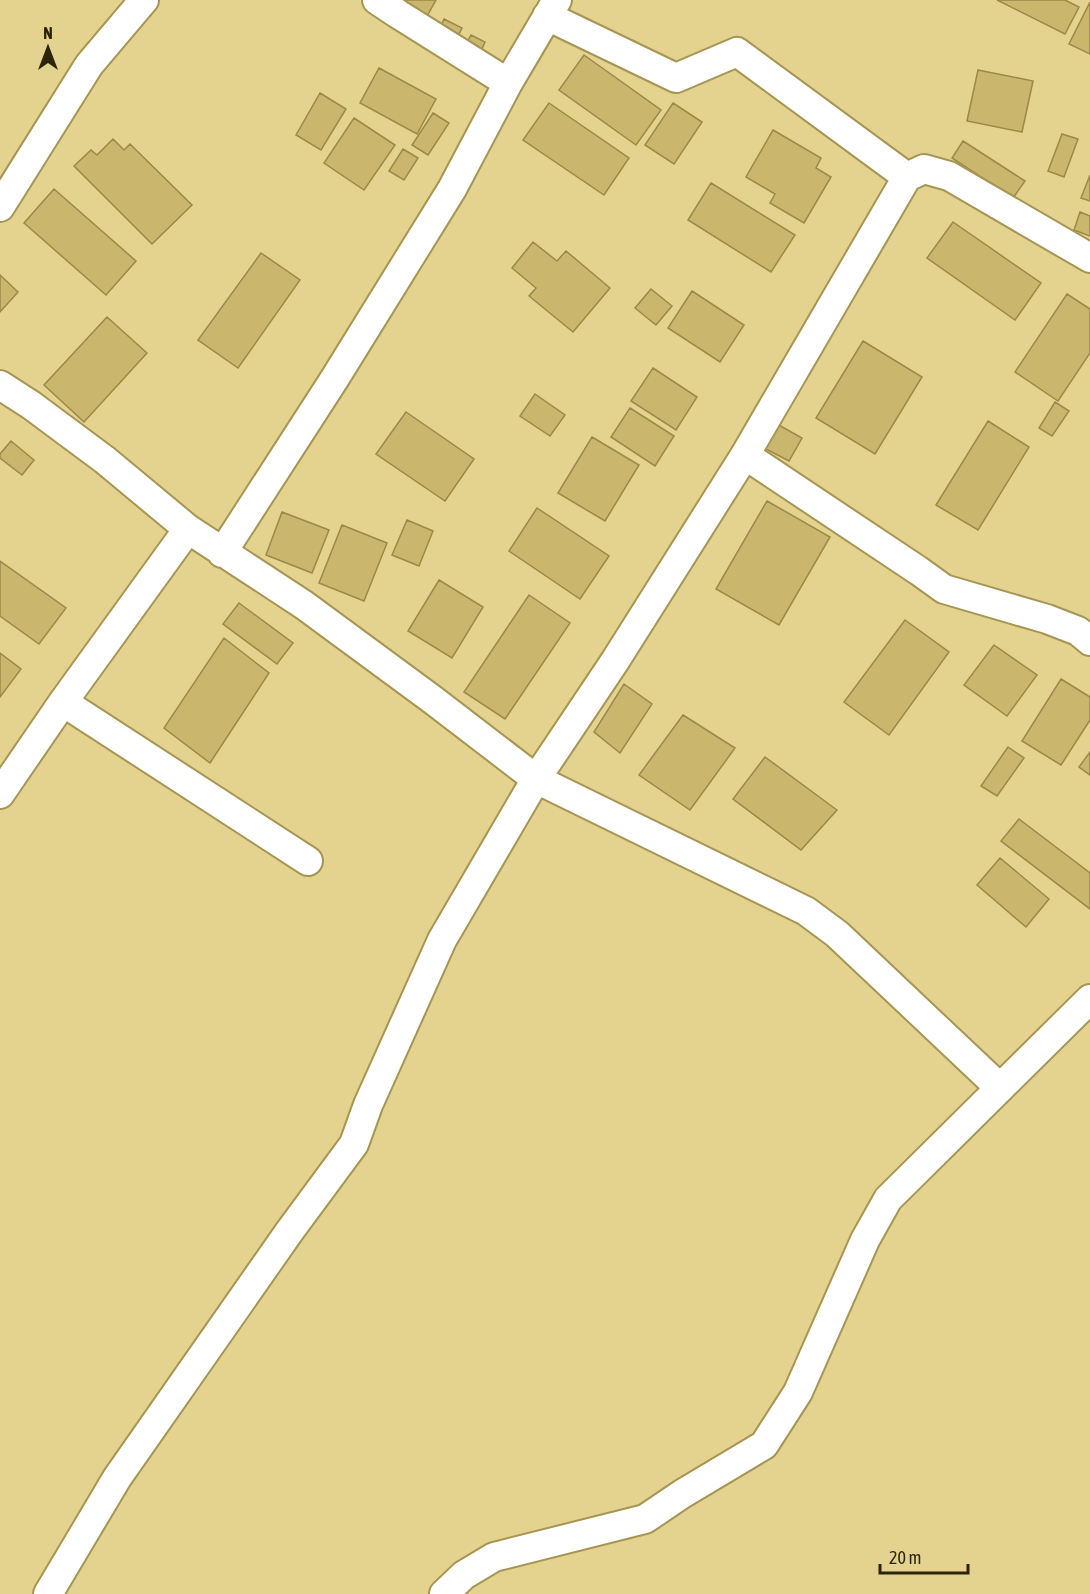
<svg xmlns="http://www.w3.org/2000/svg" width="1090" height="1594" font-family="'Asap Condensed',sans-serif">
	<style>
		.building { fill: #cab76d; stroke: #9a8947; stroke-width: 1.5 }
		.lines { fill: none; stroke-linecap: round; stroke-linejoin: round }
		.minor-casing { stroke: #a69553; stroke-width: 32 }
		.minor { stroke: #fff; stroke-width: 28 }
	</style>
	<rect width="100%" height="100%" fill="#e4d28f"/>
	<path class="building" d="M395,0H436L426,18Z
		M997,0H1065L1079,7L1065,34Z
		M1090,2V54L1069,44Z
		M444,19L462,28L456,40L439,31Z
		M471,35L485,42L480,53L465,46Z
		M584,55L661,110L636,145L559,90Z
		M379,68L436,99L417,134L360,103Z
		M978,70L1033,81L1022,132L967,121Z
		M320,93L346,109L321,150L296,135Z
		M549,103L629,158L604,195L523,140Z
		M673,103L702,122L674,164L645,145Z
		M433,113L449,123L428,155L412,145Z
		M354,118L395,145L364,190L324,163Z
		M773,130L821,158L816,168L831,177L804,223L770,203L775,194L746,177Z
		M1062,134L1078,139L1064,177L1048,171Z
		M113,139L124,150L130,144L192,205L152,244L74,166L91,150L97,155Z
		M963,141L1025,181L1013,198L952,158Z
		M403,149L418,158L404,180L389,171Z
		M1090,175V201L1081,198Z
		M711,183L795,235L771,272L688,220Z
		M54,189L136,261L106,295L24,223Z
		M1080,212L1090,216V236L1074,230Z
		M953,222L1041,283L1015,320L927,258Z
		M533,242L557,261L566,251L610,288L573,332L529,296L536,288L512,268Z
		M261,253L300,280L238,368L198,340Z
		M0,275L18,292L0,312Z
		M651,289L672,306L656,325L635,308Z
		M692,291L744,325L720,362L668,328Z
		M1067,294L1090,309V353L1058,401L1015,372Z
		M107,317L147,353L84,422L44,385Z
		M863,341L922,377L875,454L816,418Z
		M653,368L697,397L676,430L631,401Z
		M535,394L565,415L550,436L520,416Z
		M1055,402L1069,411L1052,436L1039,428Z
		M630,408L674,436L655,466L611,437Z
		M406,412L474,459L445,501L376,454Z
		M988,421L1029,447L978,530L936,505Z
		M777,424L802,438L789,461L764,448Z
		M592,437L639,465L605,521L558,493Z
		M11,441L34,460L22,475L0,458V454Z
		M767,501L830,537L779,625L716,589Z
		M537,508L609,556L580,599L509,551Z
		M282,512L329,530L312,573L266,555Z
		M407,520L433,531L419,566L392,555Z
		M342,525L387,543L364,601L319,583Z
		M0,561L66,608L39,644L0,616Z
		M439,580L483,607L452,658L408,631Z
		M529,595L570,623L505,719L464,692Z
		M239,603L293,643L277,664L223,624Z
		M905,620L949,652L889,735L844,702Z
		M224,638L269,673L210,763L164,728Z
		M994,645L1037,675L1007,716L964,685Z
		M0,653L21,669L0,697Z
		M1061,679L1090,697V720L1061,765L1022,741Z
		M624,684L652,704L620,753L594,732Z
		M683,715L735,748L690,810L639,775Z
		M1008,747L1024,758L997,796L981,786Z
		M1090,752V775L1079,767Z
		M765,757L837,810L801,850L733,799Z
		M1019,819L1090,873V909L1001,841Z
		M1000,858L1049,899L1026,927L977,885Z"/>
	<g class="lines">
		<g class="minor-casing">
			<path id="minor" d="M377,0L398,14L508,83
				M547,16L676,78L737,52L907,177
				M0,207L89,65L144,0
				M0,385L31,405L105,460L188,529L304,605L433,700L536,779L806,911L837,934L1000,1088
				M745,455L919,571L944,589L1047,619L1078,631L1090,641
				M222,553L335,378L452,189L508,83L557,0
				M63,702L308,861
				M0,794L63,702L188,529
				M48,1594L117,1478L289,1232L354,1144L368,1105L442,940L536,779L615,661L745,455L907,177L924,169L949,176L1090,258
				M444,1594L464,1575L494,1557L645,1519L682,1494L764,1445L798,1392L865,1240L888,1199L1090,999"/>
		</g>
		<use href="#minor" class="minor"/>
	</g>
	<g transform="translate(48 48)" stroke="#e4d28f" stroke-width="4.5" paint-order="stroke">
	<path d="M0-4.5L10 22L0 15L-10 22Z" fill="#2b2408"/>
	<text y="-9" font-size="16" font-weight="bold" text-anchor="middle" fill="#2b2408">N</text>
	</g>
	<path d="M880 1564v9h88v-9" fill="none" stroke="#2b2408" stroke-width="3"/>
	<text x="889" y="1564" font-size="18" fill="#2b2408" stroke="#e4d28f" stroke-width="4.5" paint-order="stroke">20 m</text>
</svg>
